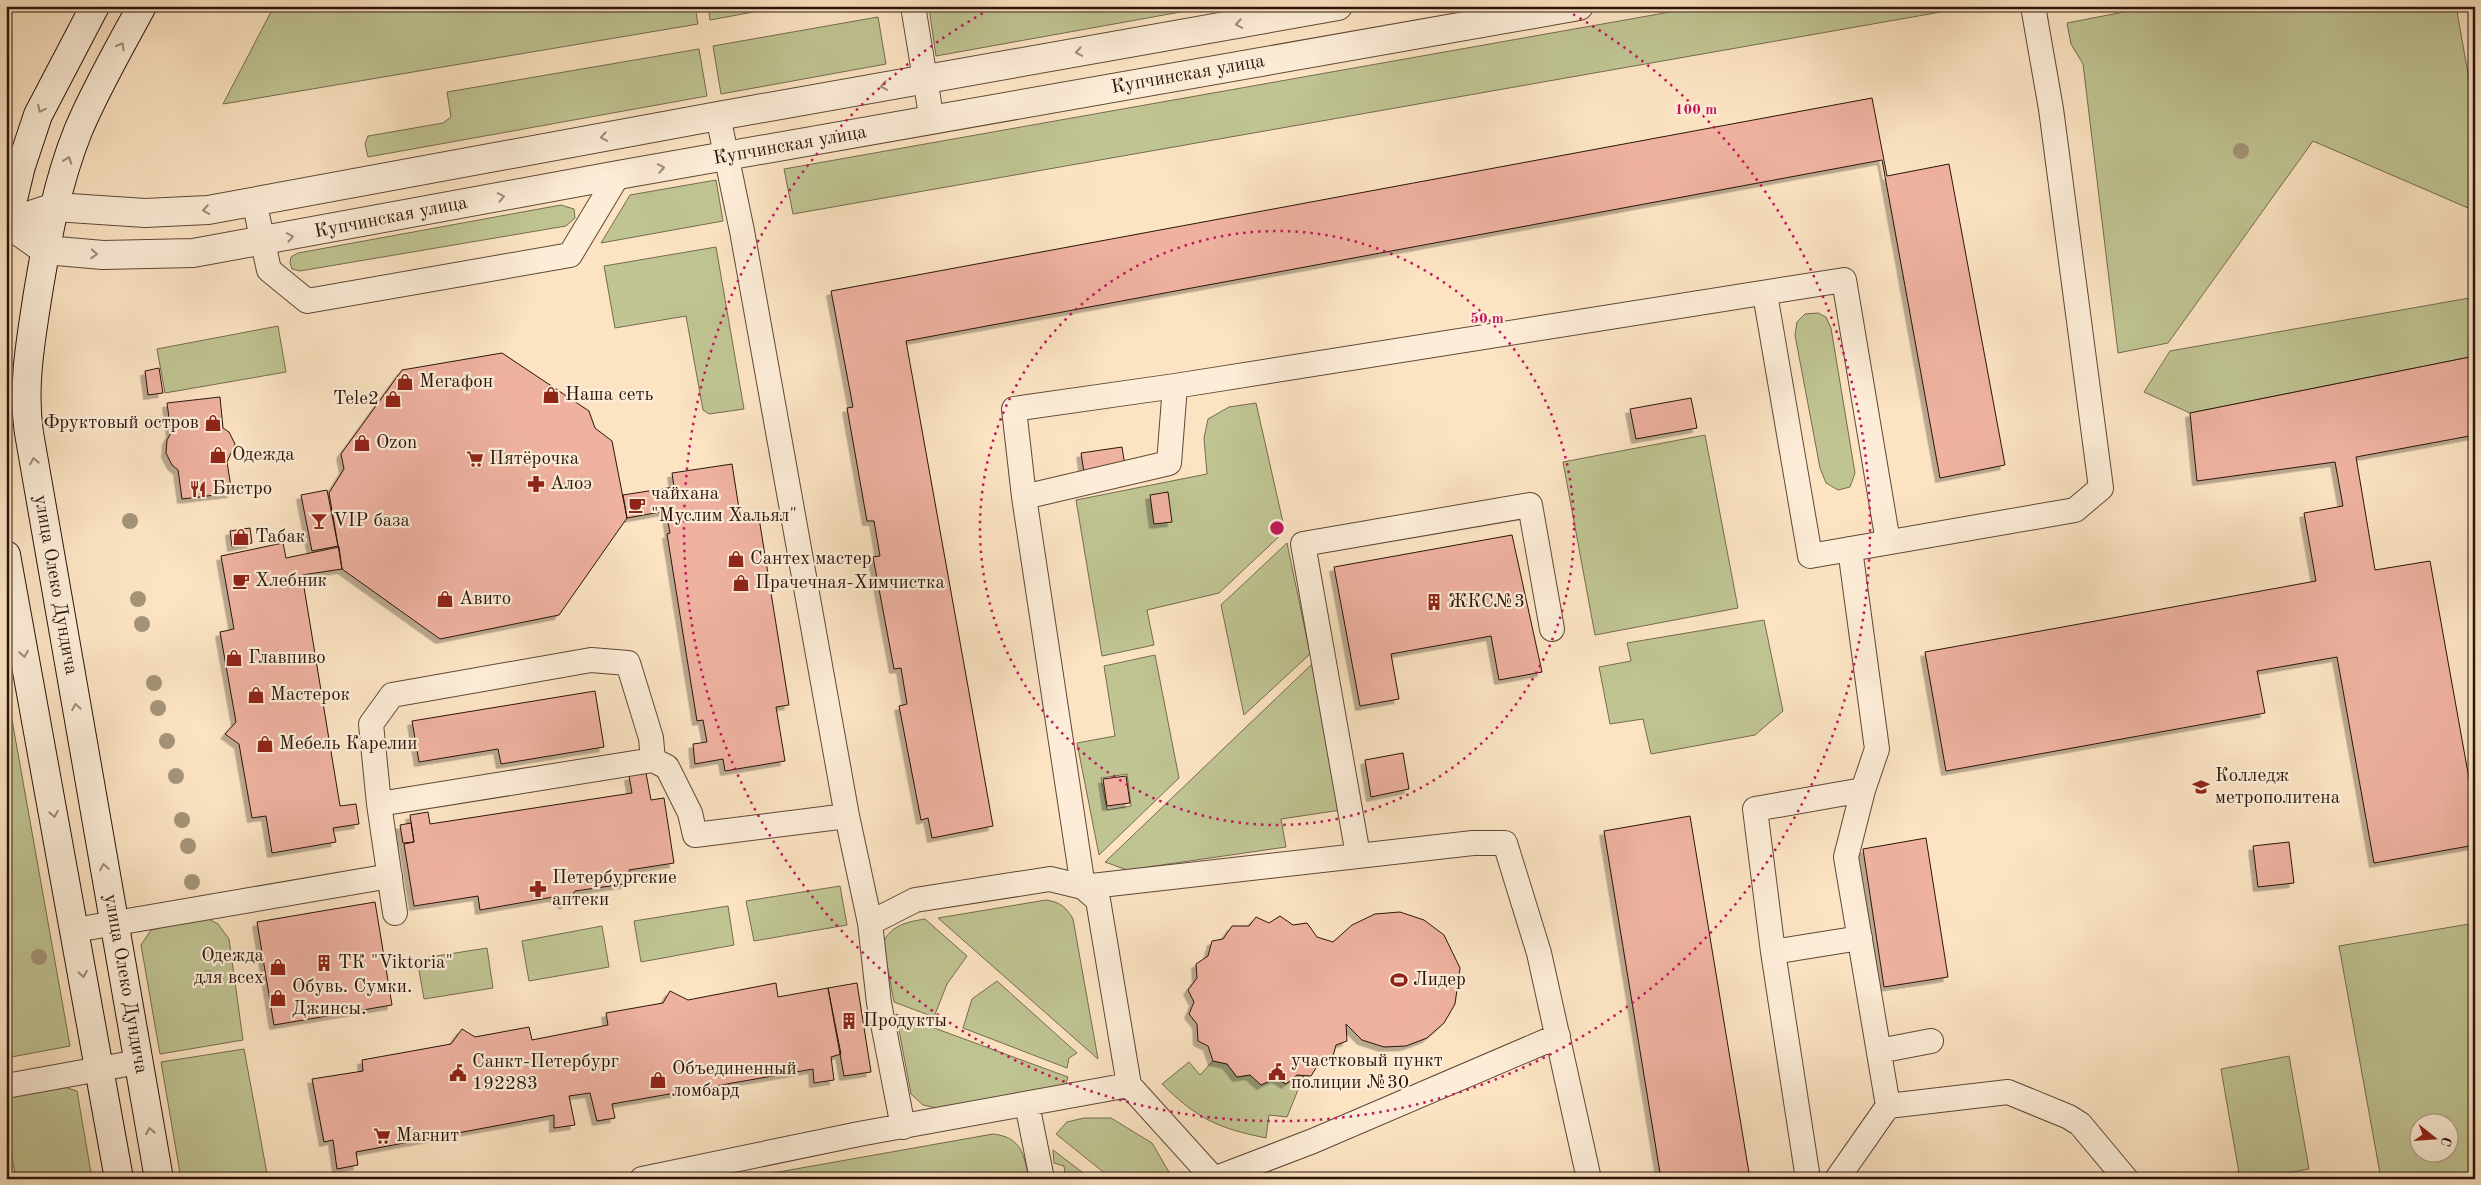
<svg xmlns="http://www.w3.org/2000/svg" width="2481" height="1185" font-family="'Old Standard TT',serif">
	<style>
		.green { fill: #c0c493; stroke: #756c4e; fill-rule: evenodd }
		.building { fill: #efb2a1; stroke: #2a140a; filter: url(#shadow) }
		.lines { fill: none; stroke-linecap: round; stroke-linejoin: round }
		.lane-casing { stroke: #5e4838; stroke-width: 26 }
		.street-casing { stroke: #5e4838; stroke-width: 30 }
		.secondary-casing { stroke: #2a140a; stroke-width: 30 }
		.lane { stroke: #fdedd8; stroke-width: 24 }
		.street { stroke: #fdedd8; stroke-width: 28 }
		.secondary { stroke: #fdedd8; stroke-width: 28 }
		.tree { fill: #a59478 }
		.oneway { stroke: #9e8b7b }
		.ring { fill: none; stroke: #c2185b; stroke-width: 2.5; stroke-dasharray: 2.5 5 }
		.labels { text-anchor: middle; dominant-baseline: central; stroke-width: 4.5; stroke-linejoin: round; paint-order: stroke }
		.street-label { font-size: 19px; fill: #2a140a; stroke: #fdedd8 }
		.poi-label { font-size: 19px; fill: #2a140a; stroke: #fdedd8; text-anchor: start }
		.centre { fill: #c2185b; stroke: #fdedd8; stroke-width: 2.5 }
		.ring-label { font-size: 15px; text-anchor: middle; font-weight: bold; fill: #c2185b; stroke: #fdedd8; stroke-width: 4.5; stroke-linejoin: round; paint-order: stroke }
	</style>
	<defs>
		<filter id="shadow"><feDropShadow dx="-4.5" dy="4.5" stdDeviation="0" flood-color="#0004"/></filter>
	</defs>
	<rect width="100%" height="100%" fill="#fce4c3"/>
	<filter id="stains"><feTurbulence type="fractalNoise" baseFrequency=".004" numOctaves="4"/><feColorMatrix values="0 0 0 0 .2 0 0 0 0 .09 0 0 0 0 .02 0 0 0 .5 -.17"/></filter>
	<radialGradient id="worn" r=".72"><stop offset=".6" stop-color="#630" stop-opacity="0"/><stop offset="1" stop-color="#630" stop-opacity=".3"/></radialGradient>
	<path class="green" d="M274,6H695L698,24L223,104Z
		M708,6H786L710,20Z
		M937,6H1214L936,56L929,8Z
		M1704,6H1975L793,214L784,169Z
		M2155,6H2456L2475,113V211L2313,141L2168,343L2118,353L2083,64L2071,44L2067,23Z
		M878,17L886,64L721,94L713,46Z
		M699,49L707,96L368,157L365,144L368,136L443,123L451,117L447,92Z
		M716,180L723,221L601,243L630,195Z
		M561,205L574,209L575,218L566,226L300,271L292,269L290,263L291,257L298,253Z
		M716,247L744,409L709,414L703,410L686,316L615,328L604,266Z
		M2475,297V356L2190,413L2144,392L2170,351Z
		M1818,313L1826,317L1831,328L1855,473L1850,487L1838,490L1826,483L1820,468L1795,335L1797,322L1805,314Z
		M278,326L286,372L165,393L157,349Z
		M1256,403L1285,531L1219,593L1147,610L1154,645L1102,656L1076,500L1207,474L1204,438L1208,419L1229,407Z
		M1705,435L1738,608L1595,635L1563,462Z
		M1287,543L1310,654L1244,715L1221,605Z
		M1764,620L1783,711L1755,735L1651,754L1643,719L1610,724L1599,667L1631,661L1627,643Z
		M1155,655L1179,778L1099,855L1077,743L1115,736L1104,666ZM1127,774L1131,806L1107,810L1101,778Z
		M1312,664L1341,810L1281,819L1286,847L1127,870L1105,862Z
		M6,686L70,1046L6,1058Z
		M840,886L847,925L754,941L746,901Z
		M1046,900C1060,902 1066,907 1073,919L1098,1059L938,918Z
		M728,906L734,945L641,962L634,921Z
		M205,917L218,924L229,939L243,1040L160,1054L141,945L151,930Z
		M925,919L967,956L947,984L934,1017L894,1002L883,943C891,925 907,922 925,919Z
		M2475,923V1179H2381L2339,946ZM2418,1122H2448V1152H2418Z
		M602,926L609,967L529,981L522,941Z
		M487,948L493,988L424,999L417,959Z
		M997,981L1077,1053L1069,1058L1067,1068L963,1028L972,999Z
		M896,1014L1068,1077L1064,1089L937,1108L923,1105L911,1094Z
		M244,1049L268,1179H181L161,1062Z
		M2289,1056L2309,1169L2253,1179H2240L2221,1069Z
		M1213,1061L1227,1064L1237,1077L1250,1075L1261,1084L1276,1078L1286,1084L1297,1075H1304L1287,1117L1269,1115L1266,1138C1217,1128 1198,1119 1162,1084L1189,1062L1200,1075Z
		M61,1086L77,1091L92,1179H16L6,1124V1095Z
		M1084,1118H1111L1152,1143L1173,1179H1112L1056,1134L1067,1122Z
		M993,1134C1021,1137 1024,1154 1029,1179H739Z
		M1053,1150L1091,1179H1066L1064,1166L1054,1163Z"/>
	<path class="building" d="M1872,98L1887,176L1949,164L2005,465L1940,478L1882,160L906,341L993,826L932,838L928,818L921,820L899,706L907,704L901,668L894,669L873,557L880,556L874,521H867L847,408L853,407L831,291Z
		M502,353L589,411L595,428L612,441L627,518L559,615L440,639L342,569L329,493L344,469L341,454L402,370Z
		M2475,356V435L2356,457L2375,570L2430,561L2475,812V845L2374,863L2337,657L2257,671L2265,713L1946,771L1925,652L2316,581L2304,513L2343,506L2335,462L2197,481L2190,413Z
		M159,368L163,393L148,395L145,371Z
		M220,397L223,428L229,432L235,444L227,462L232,493L182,499L178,470L172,465L166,453L167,440L171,433L167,403Z
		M1691,398L1697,428L1636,439L1630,409Z
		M1122,447L1125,466L1084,472L1081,453Z
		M732,464L741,521L759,518L789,705L776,707L785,761L725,771L723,759L695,764L693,744L707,742L703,720L697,721L667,534L670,533L666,511L627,518L623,495L674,487L672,473Z
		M327,490L338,546L312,551L301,495Z
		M1168,492L1172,522L1154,524L1150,495Z
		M250,528L252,543L232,547L230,531Z
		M1512,535L1542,672L1499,680L1491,636L1391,654L1399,699L1360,706L1334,567Z
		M283,543L286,558L339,547L342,569L302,575L340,806L356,804L359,824L333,828L336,842L272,853L266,816L252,818L239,744L225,734L236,722L220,632L234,629L221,556Z
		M595,691L604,747L501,764L498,749L419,762L412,721Z
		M1403,753L1409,789L1371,797L1365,760Z
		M646,773L651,800L664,798L674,863L629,870L631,883L575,891L565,905L553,897L480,910L478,896L414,906L404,844L414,842L410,815L428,812L430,824L632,793L629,776Z
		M1126,776L1130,803L1107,806L1103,779Z
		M1690,816L1723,1016L1750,1179H1661L1604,831Z
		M411,823L414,842L403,843L400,825Z
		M1926,838L1948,977L1884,987L1863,849Z
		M2289,842L2294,883L2258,887L2253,846Z
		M375,902L392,1005L274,1025L257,922Z
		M1400,912L1424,920L1444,935L1460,968L1455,1004L1444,1023L1427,1038L1406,1046L1384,1047L1362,1040L1346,1024L1347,1041L1336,1045L1332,1060L1319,1063L1311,1076L1297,1075L1286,1084L1276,1078L1261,1085L1250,1075L1237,1077L1227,1064L1213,1061L1208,1046L1198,1041L1197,1024L1189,1014L1194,1002L1188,990L1197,978L1196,964L1208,956L1212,941L1223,939L1232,926H1249L1256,917L1269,923L1280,916L1293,925L1307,923L1317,937L1333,942L1352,925L1375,914Z
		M776,983L778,997L828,988L841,1054L831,1057L834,1080L814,1083L813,1069L612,1104L615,1118L597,1121L590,1093L569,1096L575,1125L554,1128V1115L356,1152L358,1165L337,1169L333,1140L324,1142L312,1079L363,1071L362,1060L451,1044L462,1029L475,1037L529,1027L532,1040L608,1025L606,1013L663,1003L670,991L688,1000Z
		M857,983L871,1072L844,1076L828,988Z
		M1966,1174L1997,1175L2005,1179H1952Z"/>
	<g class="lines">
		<g class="lane-casing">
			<path id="lane" d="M913,6L932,121
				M718,116L742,231L847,816L870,923L879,1003L903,1127
				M254,201L269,270L307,301L570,255L618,175
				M1765,294L1810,556L2075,510L2101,488L2051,109L2033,6
				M1024,497L1169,463L1175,386
				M1850,549L1877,749L1863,790L1846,857L1888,1106
				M379,804L653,760L667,767L690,813L695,835L847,816
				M1358,855L1303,544L1530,505L1552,629
				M395,913L379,804L371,724L392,695L591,660L628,663L651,738L653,760
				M870,923L915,900L1050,879L1083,887L1473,843H1505L1539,953L1589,1179
				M75,930L390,876
				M1773,952L1860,938
				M1879,1051L1931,1041
				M6,1086L138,1062
				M1027,1104L1042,1179
				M642,1179L859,1134L1129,1085
				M1214,1179L1129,1085L1098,900L1083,887L1024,497L1014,409L1175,386L1844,280L1888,542
				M1214,1179L1313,1141L1558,1036
				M1808,1179L1773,952L1755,809L1863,790
				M1837,1179L1888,1106L2008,1092L2069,1117L2080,1124L2126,1179"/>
		</g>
		<g class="street-casing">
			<path id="street" d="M6,223L55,207L145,213L208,210L718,116L1338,6
				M7,223L45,250L103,255L193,253L618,175L1579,6"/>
		</g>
		<g class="secondary-casing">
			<path id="secondary" d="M142,6C120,47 96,88 78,131C57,183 47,239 38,293C31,339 22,386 29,433L159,1179
				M6,228L21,166L38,115L95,6
				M6,555L119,1179"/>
		</g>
		<use href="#lane" class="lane"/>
		<use href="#street" class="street"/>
		<use href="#secondary" class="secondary"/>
	</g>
	<g class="tree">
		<circle cx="2241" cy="151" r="8"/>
		<circle cx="130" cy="521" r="8"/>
		<circle cx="138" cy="599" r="8"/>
		<circle cx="142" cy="624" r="8"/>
		<circle cx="154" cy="683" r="8"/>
		<circle cx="158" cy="708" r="8"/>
		<circle cx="167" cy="741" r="8"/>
		<circle cx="176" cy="776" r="8"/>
		<circle cx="182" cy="820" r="8"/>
		<circle cx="188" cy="846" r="8"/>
		<circle cx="192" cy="882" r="8"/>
		<circle cx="39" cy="957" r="8"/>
		<circle cx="208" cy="978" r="8"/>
	</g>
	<defs><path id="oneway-chevron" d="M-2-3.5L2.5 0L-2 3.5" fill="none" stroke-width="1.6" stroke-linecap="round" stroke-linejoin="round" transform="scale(1.25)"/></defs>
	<g class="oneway">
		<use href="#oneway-chevron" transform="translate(1239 24) rotate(170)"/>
		<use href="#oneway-chevron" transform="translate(121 46) rotate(-62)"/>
		<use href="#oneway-chevron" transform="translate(1079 52) rotate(170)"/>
		<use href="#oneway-chevron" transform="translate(884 86) rotate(170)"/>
		<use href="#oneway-chevron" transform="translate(41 109) rotate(116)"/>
		<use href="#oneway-chevron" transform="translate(604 137) rotate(170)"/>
		<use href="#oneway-chevron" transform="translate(68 160) rotate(-70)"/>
		<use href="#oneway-chevron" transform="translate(661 168) rotate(-10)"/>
		<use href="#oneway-chevron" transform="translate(501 197) rotate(-11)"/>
		<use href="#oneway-chevron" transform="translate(206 210) rotate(171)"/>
		<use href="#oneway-chevron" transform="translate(290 237) rotate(-11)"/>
		<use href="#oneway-chevron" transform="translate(94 254) rotate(5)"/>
		<use href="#oneway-chevron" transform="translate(34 461) rotate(-100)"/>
		<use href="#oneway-chevron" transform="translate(24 654) rotate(80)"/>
		<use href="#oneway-chevron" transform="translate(76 707) rotate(-100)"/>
		<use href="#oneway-chevron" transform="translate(54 814) rotate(80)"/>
		<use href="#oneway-chevron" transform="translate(104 867) rotate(-100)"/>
		<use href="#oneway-chevron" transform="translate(83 974) rotate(80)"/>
		<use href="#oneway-chevron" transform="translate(150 1131) rotate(-100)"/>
	</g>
	<g class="ring">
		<circle cx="1277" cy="528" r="297"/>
		<path d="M1560 7A593 593 0 1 1 994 7"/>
	</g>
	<defs>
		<g id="shop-bare" transform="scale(1.35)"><path d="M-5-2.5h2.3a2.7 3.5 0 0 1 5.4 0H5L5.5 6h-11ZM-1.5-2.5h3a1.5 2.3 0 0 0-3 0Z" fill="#8f2418" stroke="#fdedd8" stroke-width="2.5" paint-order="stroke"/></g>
		<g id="supermarket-bare" transform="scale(1.35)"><path d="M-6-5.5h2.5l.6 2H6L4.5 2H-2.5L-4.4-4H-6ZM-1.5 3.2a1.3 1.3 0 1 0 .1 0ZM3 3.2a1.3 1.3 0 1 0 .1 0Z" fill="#8f2418" stroke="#fdedd8" stroke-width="2.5" paint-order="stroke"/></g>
		<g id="pharmacy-bare" transform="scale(1.35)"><path d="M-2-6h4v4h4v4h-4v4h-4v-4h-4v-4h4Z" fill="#8f2418" stroke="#fdedd8" stroke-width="2.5" paint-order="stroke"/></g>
		<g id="restaurant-bare" transform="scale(1.35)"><path d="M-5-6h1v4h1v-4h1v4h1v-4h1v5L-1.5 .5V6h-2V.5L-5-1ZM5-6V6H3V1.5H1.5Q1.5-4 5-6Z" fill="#8f2418" stroke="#fdedd8" stroke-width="2.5" paint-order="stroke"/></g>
		<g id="cafe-bare" transform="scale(1.35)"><path d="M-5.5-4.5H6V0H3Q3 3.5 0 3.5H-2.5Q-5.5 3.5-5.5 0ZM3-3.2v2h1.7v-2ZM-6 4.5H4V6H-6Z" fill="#8f2418" stroke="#fdedd8" stroke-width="2.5" paint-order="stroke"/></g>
		<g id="bar-bare" transform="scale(1.35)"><path d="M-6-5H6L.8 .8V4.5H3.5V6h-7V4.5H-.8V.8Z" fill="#8f2418" stroke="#fdedd8" stroke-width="2.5" paint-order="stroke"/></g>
		<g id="building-bare" transform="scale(1.35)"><path d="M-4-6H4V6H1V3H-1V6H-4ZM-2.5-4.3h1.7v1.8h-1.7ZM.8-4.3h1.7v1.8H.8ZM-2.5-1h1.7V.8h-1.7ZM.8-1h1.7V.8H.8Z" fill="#8f2418" stroke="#fdedd8" stroke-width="2.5" paint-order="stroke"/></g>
		<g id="university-bare" transform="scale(1.35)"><path d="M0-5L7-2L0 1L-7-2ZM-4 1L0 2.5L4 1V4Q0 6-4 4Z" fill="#8f2418" stroke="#fdedd8" stroke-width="2.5" paint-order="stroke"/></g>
		<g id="stadium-bare" transform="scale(1.35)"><path d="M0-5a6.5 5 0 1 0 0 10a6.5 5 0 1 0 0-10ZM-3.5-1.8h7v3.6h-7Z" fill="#8f2418" stroke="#fdedd8" stroke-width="2.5" paint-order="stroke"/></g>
		<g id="civic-bare" transform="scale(1.35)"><path d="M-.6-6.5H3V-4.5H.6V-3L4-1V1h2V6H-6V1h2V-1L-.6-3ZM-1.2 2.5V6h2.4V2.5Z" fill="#8f2418" stroke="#fdedd8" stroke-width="2.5" paint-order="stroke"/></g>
	</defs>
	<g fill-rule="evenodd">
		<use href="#shop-bare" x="405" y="382"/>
		<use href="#shop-bare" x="551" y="395"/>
		<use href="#shop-bare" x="393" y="399"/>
		<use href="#shop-bare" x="213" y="423"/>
		<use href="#shop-bare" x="362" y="443"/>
		<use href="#shop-bare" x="218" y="455"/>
		<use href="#supermarket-bare" x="475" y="459"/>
		<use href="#pharmacy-bare" x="536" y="484"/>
		<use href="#restaurant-bare" x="198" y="489"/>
		<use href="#cafe-bare" x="637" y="505"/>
		<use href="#bar-bare" x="319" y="521"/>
		<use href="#shop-bare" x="241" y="537"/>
		<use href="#shop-bare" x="736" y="559"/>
		<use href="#cafe-bare" x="241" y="581"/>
		<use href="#shop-bare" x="741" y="583"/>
		<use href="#shop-bare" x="445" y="599"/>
		<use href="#building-bare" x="1434" y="602"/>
		<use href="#shop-bare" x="234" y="658"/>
		<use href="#shop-bare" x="256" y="695"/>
		<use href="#shop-bare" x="265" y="744"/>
		<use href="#university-bare" x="2201" y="787"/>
		<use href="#pharmacy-bare" x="538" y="889"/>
		<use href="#building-bare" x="324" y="963"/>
		<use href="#shop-bare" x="278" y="967"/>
		<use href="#stadium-bare" x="1399" y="980"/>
		<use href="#shop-bare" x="278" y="998"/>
		<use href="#building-bare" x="849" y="1021"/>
		<use href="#civic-bare" x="1277" y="1072"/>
		<use href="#civic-bare" x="458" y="1073"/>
		<use href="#shop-bare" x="658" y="1080"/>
		<use href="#supermarket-bare" x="382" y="1136"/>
	</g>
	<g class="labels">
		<g class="street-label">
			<text transform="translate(1188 75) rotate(-10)">Купчинская улица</text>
			<text transform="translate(790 146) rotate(-10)">Купчинская улица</text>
			<text transform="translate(391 218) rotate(-11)">Купчинская улица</text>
			<text transform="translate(55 585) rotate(80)">улица Олеко Дундича</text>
			<text transform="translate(125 984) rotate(80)">улица Олеко Дундича</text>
		</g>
		<g class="poi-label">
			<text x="419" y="382">Мегафон</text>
			<text x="565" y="395">Наша сеть</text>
			<text x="379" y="399" text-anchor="end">Tele2</text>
			<text x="199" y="423" text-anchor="end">Фруктовый остров</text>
			<text x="376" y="443">Ozon</text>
			<text x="232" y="455">Одежда</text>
			<text x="489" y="459">Пятёрочка</text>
			<text x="550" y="484">Алоэ</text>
			<text x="212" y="489">Бистро</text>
			<text x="651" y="494">чайхана<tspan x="651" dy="22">"Муслим Хальял"</tspan></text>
			<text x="333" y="521">VIP база</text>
			<text x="255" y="537">Табак</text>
			<text x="750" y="559">Сантех мастер</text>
			<text x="255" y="581">Хлебник</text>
			<text x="755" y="583">Прачечная-Химчистка</text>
			<text x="459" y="599">Авито</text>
			<text x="1448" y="602">ЖКС№3</text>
			<text x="248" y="658">Главпиво</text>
			<text x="270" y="695">Мастерок</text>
			<text x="279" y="744">Мебель Карелии</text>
			<text x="2215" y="776">Колледж<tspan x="2215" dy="22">метрополитена</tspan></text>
			<text x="552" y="878">Петербургские<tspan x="552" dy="22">аптеки</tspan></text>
			<text x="264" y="956" text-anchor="end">Одежда<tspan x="264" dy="22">для всех</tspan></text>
			<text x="338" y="963">ТК "Viktoria"</text>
			<text x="1413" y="980">Лидер</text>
			<text x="292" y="987">Обувь. Сумки.<tspan x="292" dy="22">Джинсы.</tspan></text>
			<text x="863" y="1021">Продукты</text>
			<text x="1291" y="1061">участковый пункт<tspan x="1291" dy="22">полиции №30</tspan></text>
			<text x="472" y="1062">Санкт-Петербург<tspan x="472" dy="22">192283</tspan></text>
			<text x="672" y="1069">Объединенный<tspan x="672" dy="22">ломбард</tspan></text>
			<text x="396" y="1136">Магнит</text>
		</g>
	</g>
	<circle cx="1277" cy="528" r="8" class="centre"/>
	<g class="ring-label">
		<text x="1696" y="114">100 m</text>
		<text x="1487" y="323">50 m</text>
	</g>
	<rect width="2481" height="1185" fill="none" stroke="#fce4c3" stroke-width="25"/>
	<rect x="8" y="8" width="2466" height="1170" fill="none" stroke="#2a140a" stroke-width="2.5"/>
	<rect x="12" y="12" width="2456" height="1160" fill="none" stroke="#2a140a"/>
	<g transform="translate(2434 1138) rotate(107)"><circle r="24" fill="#fdedd8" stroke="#a99686"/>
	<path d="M0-4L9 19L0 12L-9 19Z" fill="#8f2418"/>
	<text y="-8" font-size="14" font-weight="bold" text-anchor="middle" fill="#2a140a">С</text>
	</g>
	<rect width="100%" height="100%" filter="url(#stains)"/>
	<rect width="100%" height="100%" fill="url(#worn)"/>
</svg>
